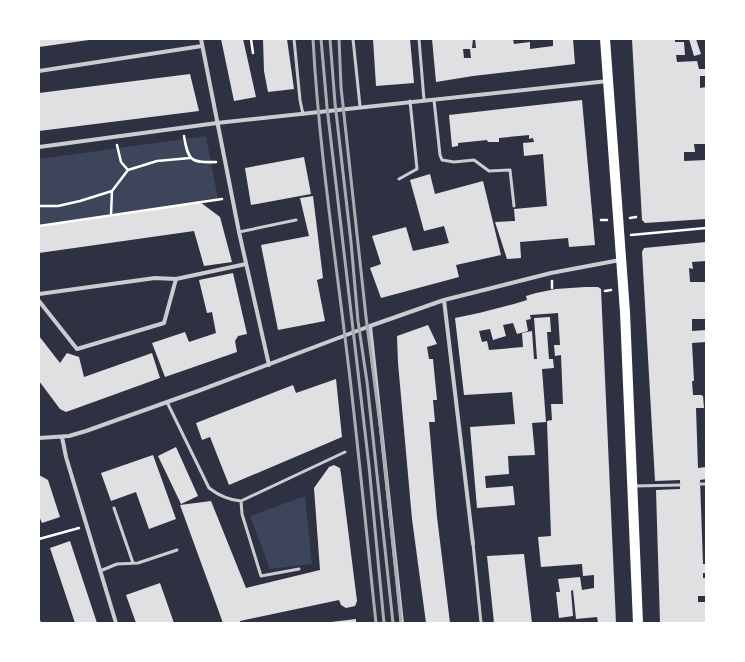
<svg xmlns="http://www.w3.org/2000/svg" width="745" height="662" font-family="'Fira Sans',sans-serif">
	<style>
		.green { fill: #3c4559 }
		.building { fill: #e0e0e3; fill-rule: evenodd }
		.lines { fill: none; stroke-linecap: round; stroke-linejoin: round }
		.path { stroke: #fff; stroke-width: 2.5 }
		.service { stroke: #caccd0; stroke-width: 3 }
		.minor { stroke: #caccd0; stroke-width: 4 }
		.primary { stroke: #fff; stroke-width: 10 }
		.rail { stroke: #abadb3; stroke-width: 3 }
	</style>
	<rect width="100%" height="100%" fill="#2d3142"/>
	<path class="green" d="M206,136L218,199L39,226V159Z
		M305,496L312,564L270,569L250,516Z"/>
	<path class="building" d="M39,39H89V40L39,47Z
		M221,39H243L256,97L234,101Z
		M263,39H287L294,89L268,92L264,71Z
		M373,39H410L414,83L376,86Z
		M432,39H473L472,48H476L475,39H513L514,44L530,42V49L553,46V39H573L575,64L473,76L436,82ZM463,49H470L471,58H464Z
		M632,39H675V42H684L685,55H676L677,62L697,61L699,69H706V76H700V88L706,87V144H694L695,152H684V161L706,160V219L645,223L642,220Z
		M689,39H696L701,54L694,56Z
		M190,74L199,111L39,131V93Z
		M582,100L595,245L569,247L568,238L520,242L521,258L507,259L495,222L515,221L514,209L547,206L543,154L524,156L523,143L534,142L533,138L529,139V135L499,138V142H488L487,140L458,143V146L452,147L449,115Z
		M304,157L311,194L251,205L245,168Z
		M430,174L435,194L483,181L501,255L456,265L459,277L381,298L370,268L381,264L372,236L406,227L413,251L449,243L444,226L424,231L410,180Z
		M313,196L323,278L317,280L325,321L278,330L261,245L309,236L300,198Z
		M200,202L220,217L232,262L204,266L194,231L39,253V226Z
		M706,242V261L692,262L693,269L689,268L690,282H706V319H692V331L706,330V342L692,343L694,381H692L693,395H701L703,396L704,408H696L698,468L706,467V479L700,480L703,564H706V573H703V578H706V596H698V602H706V623H660L656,490L680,489V480L655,481L642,252L644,248Z
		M233,273L247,334L238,336L235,341L237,352L165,377L152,343L185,332L189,342L216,333L212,312L207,313L199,280Z
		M585,287H598L601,289L616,623H598L597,617L576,619L573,590L571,591L573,616L559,618L556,592H560L558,579L580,577L582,590L594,588V575L583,576L582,564L541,567L538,537L551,536L547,421L552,420L551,404H563L561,355L555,356L554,345H560L558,313L530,315L531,319L526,320L528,331L517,334L513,323L503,325L506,336L493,340L490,329L479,331L482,342L487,341L489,350L523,347L522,333L532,331L534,359H537L534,318L550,317L551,332H547L549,359H553L554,368L542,369L546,422L532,423L535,455L508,456L509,474L485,476L486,488L513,486L515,505L477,508L470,427L515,424L512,392L464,395L455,318L479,313L514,304L527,300L526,296L536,293L556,289Z
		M428,325L437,344L427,347L429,359H433L437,400H433L435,422H429L437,517L450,623H426L412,519L398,363L397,336Z
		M39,336L60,363L67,353L79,357L84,377L152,353L160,378L66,412L60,409L39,381Z
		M336,379L342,437L229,485L210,437L202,440L196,423L293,385L296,393Z
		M176,447L198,496L181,504L158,456Z
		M153,455L176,519L149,529L136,492L111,501L101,473Z
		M334,465L340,468L341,474L357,601L355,606L346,608L341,605L339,600L240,621V623H223L180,505L211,501L246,588L320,570L314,488L329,467Z
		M39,475L48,480L60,517L42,523L39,516Z
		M70,541L97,623H75L50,548Z
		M524,554L532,623H494L487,556Z
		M160,583L174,623H136L126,595Z
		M356,619V623H331V622Z"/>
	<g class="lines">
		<path class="path" d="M251,39L253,53
			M184,136C188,161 191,163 216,162
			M128,170L157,161L190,158
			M39,206H58L80,201L112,191L128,170L121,162L117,145
			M111,215L112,191
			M630,218L636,217
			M601,220H607
			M39,226L222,199
			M631,235L706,228
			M552,281V288
			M605,291L611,290
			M39,539L79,528"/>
		<path class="service" d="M294,39L300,100L303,114
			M353,39L360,106
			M419,39L424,100
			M434,100L440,155L442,160L454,162L474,160L489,171L510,170L514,206
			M399,179L417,169L410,101
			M239,232L296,220
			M167,402L209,488C218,495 229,500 241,501L345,452
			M700,484H706
			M635,486L680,485
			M241,501L242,514L261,576L299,569
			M114,508L133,563
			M473,544L481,623
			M100,571L117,564L138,563L177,550"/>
		<path class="minor" d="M201,39L239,232L269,365
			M39,71L202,46
			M39,147L217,123L608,81
			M39,294L155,278L176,279L246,264
			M444,300L473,544
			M39,301L77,349L164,323L176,279
			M370,326L402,623
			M62,437L66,457L116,623
			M39,438L69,436L86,431L198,391L370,326L444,300L551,273L620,260
			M39,622V623"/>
		<path class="primary" d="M605,39L625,312L638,623"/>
		<path class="rail" d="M313,39C319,150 336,260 349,370C359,454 367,539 376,623
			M321,39L327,107L369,466L384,623
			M330,39L335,103L351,242L358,321L367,382L393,623
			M339,39L341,87L366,317L383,448L401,623"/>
	</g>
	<rect width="745" height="662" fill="none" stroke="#ffffff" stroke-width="80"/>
</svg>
